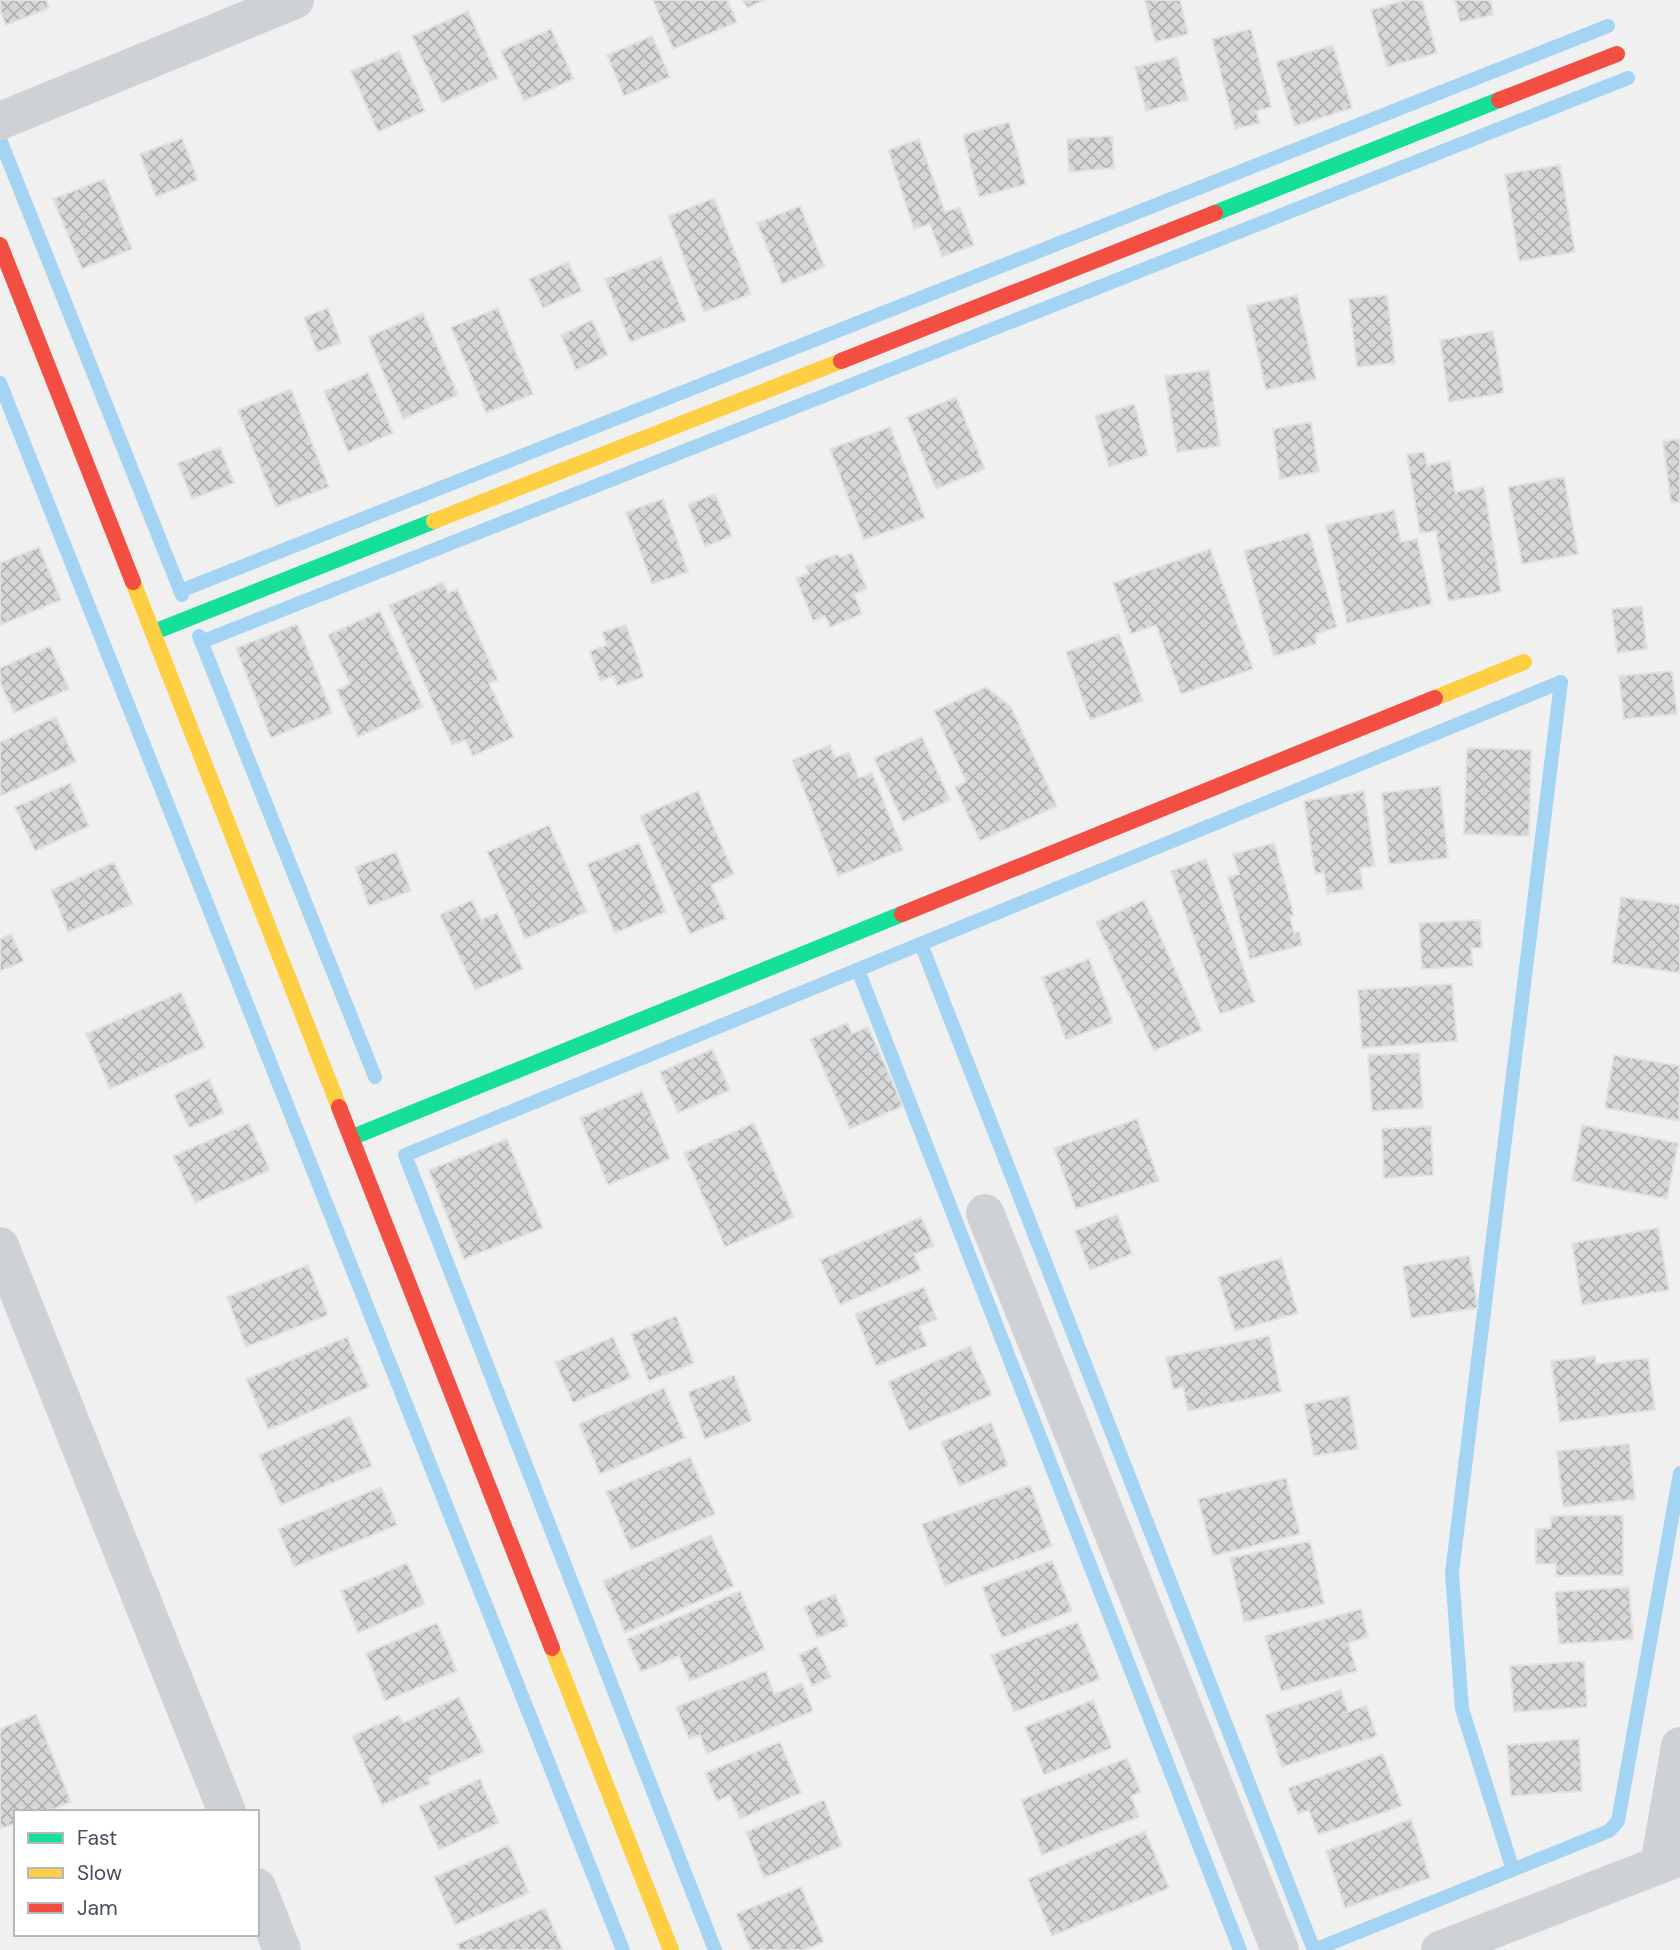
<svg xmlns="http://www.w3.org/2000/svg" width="1680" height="1950" font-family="'DM Sans',sans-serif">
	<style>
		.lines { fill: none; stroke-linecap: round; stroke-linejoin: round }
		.stream { stroke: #a4d4f4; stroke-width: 14 }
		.building { fill: url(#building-cross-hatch); stroke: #e2e2e3; stroke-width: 2 }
		.street { stroke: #ced1d5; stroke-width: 38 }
		.fast { stroke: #16e098; stroke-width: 16 }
		.slow { stroke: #ffcf43; stroke-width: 16 }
		.jam { stroke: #f24e42; stroke-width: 16 }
	</style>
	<defs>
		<pattern id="building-cross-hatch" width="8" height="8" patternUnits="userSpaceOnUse" patternTransform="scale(1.75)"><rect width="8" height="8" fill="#d6d7d9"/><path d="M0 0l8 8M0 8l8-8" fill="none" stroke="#afb1b3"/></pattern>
	</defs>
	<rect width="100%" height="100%" fill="#f1f0f0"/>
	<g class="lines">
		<path class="stream" d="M1,142L182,595
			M0,383L623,1950
			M180,591L1608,26
			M199,636L375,1077
			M201,642L1628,78
			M921,944L1314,1950
			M858,970L1240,1950
			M715,1950L405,1155L1561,682L1452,1573L1462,1709L1513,1870
			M1314,1950L1609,1831L1618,1821L1680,1473"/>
	</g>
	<path class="building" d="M0,0H46L49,8L6,25L0,10Z
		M653,0H727L737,22L673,49Z
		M743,0H765L747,8Z
		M1145,0H1180L1188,34L1155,42Z
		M1406,0H1422L1437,53L1387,67L1371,10Z
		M1455,0H1491L1493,15L1460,22Z
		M468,11L498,78L442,103L412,36Z
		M551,29L574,79L524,101L501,51Z
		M1251,29L1271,107L1256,111L1260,123L1235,129L1212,39Z
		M652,36L670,77L624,96L607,55Z
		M1333,45L1352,108L1295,126L1276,62Z
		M399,51L425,111L378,132L351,71Z
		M1177,57L1188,100L1146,111L1135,67Z
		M1009,122L1026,184L979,197L963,135Z
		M1112,136L1114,168L1069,172L1067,139Z
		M182,138L198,180L156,197L140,154Z
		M919,139L945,212L960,207L974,245L942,257L930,224L914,229L888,150Z
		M1560,165L1575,252L1519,261L1505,174Z
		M104,179L132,249L82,269L53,199Z
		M714,198L751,294L704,312L668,216Z
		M800,206L825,267L782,284L757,223Z
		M661,257L686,321L630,342L605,279Z
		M568,262L582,291L543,308L529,279Z
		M1297,295L1316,379L1266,390L1247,306Z
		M1387,295L1395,363L1357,367L1349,299Z
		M328,308L341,343L317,352L304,317Z
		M498,308L533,394L486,413L451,327Z
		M423,313L458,395L403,419L368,337Z
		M592,320L608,355L576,370L561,335Z
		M1493,331L1504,393L1449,402L1440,340Z
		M1209,370L1220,446L1177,452L1165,376Z
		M368,373L393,433L348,452L324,391Z
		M291,389L329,487L276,507L238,410Z
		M956,397L985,469L936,489L907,417Z
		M1134,404L1148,455L1109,467L1095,416Z
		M1311,422L1319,472L1280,479L1273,429Z
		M890,427L925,518L864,540L830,449Z
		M1680,439V502L1671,503L1663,441Z
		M220,447L234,483L192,499L178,463Z
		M1424,452L1427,465L1450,461L1455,492L1484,487L1501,592L1448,601L1436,531L1420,533L1407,454Z
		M1564,477L1578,554L1522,564L1508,487Z
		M715,494L732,536L705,547L688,504Z
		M663,499L688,572L652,584L626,512Z
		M1394,510L1401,542L1417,539L1432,604L1347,623L1326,525Z
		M1309,532L1337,627L1316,634V644L1274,656L1244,551Z
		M39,547L61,600L0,625V563Z
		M1210,549L1253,669L1181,694L1156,625L1131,634L1113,583Z
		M852,553L867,589L854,594L862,614L830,627L825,616L813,621L796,578L809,573L805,566L838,554L840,558Z
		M443,582L448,593L457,589L498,680L489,683L514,737L473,756L465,740L452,745L389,605Z
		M1642,606L1647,649L1617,653L1612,609Z
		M380,611L423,707L358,737L337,690L350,684L328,635Z
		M297,624L332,713L271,738L236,648Z
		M626,625L644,677L617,686L614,676L600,681L590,651L607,645L602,632Z
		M1119,634L1143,701L1090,720L1066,652Z
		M50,646L69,689L14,713L0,682V668Z
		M1672,671L1677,714L1624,719L1619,676Z
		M986,687L1011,707L1057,806L980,841L955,787L966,782L934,711Z
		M56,717L76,762L0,796V742Z
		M922,737L950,800L903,822L874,758Z
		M830,745L835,758L849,752L859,778L872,773L903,850L838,876L792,760Z
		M1467,748L1531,750L1529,836L1464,834Z
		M70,783L89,826L35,851L15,807Z
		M1440,786L1448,858L1389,864L1382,793Z
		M698,791L734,874L711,885L726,919L690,934L640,816Z
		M1364,791L1375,866L1360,868L1363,889L1327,894L1324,872L1315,874L1304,801Z
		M549,825L587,912L525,939L487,852Z
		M639,843L666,912L615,933L587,864Z
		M1274,843L1294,915L1290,916L1294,933L1299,932L1302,945L1250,959L1228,877L1239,874L1233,854Z
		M396,852L411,891L369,906L355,867Z
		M1206,859L1255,1002L1220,1014L1171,871Z
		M114,862L133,904L68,932L51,890Z
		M1621,897L1680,905V973L1612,963Z
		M472,900L481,920L497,913L523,969L475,990L440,915Z
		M1144,900L1202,1030L1154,1051L1096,922Z
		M1480,920L1482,948H1471L1473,966L1422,969L1419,923Z
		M11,934L24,961L0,971V939Z
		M1089,959L1113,1022L1066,1040L1042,977Z
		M1452,984L1457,1041L1362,1048L1358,990Z
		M181,992L205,1047L110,1089L86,1034Z
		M847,1023L852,1034L868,1027L903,1106L850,1129L810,1039Z
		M712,1049L730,1090L678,1113L660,1072Z
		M1419,1053L1423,1108L1372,1111L1368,1055Z
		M1614,1055L1680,1066L1679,1121L1605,1108Z
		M209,1079L224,1113L189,1128L174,1095Z
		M642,1091L670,1159L608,1185L580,1118Z
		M1137,1119L1159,1181L1076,1209L1054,1148Z
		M249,1123L270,1170L195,1203L173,1156Z
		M754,1123L794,1217L725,1247L684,1153Z
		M1582,1125L1678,1143L1667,1199L1572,1181Z
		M1431,1126L1433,1175L1384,1178L1382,1129Z
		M507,1139L543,1228L464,1259L429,1170Z
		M1117,1214L1132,1254L1090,1270L1075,1231Z
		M921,1217L934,1246L914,1254L921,1270L840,1305L820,1260Z
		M1658,1228L1669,1290L1582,1305L1572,1243Z
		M1469,1256L1478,1308L1411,1318L1403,1266Z
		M1281,1258L1298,1313L1235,1331L1218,1277Z
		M308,1265L328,1315L246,1347L227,1297Z
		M924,1287L937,1319L919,1326L927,1346L876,1366L855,1314Z
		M676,1316L694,1363L649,1381L631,1334Z
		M1269,1336L1281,1392L1188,1411L1183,1387L1173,1389L1166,1357Z
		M347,1337L369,1387L268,1430L246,1379Z
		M613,1337L631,1378L573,1403L555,1362Z
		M970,1346L992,1395L909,1431L888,1382Z
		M1595,1356L1596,1364L1648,1358L1655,1410L1560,1422L1551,1361Z
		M734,1375L752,1421L705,1439L688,1392Z
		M664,1388L685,1438L600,1474L579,1424Z
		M1349,1396L1358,1449L1314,1456L1304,1404Z
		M350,1416L372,1466L281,1505L259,1455Z
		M991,1422L1008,1466L959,1486L941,1442Z
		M1629,1444L1635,1499L1563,1507L1557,1451Z
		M690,1457L715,1514L631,1550L606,1492Z
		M1286,1478L1300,1534L1213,1556L1198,1499Z
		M1030,1485L1052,1546L945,1586L922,1524Z
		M381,1487L397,1525L294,1567L278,1529Z
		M1623,1515V1575L1556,1576V1564H1536V1529L1551,1528V1516Z
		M711,1535L734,1586L625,1633L603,1581Z
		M1310,1541L1324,1604L1244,1622L1230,1558Z
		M1052,1560L1072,1611L1002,1638L982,1587Z
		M407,1563L425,1604L358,1633L341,1591Z
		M1629,1587L1633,1639L1559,1644L1555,1592Z
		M740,1591L765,1649L690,1681L679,1656L641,1672L627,1639Z
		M835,1594L848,1626L817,1638L804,1607Z
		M1361,1609L1368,1637L1348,1643L1357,1671L1281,1691L1265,1636Z
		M1077,1622L1100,1679L1014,1712L991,1655Z
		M437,1623L457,1671L385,1701L366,1653Z
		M817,1646L831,1677L812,1686L799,1655Z
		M1584,1661L1587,1707L1514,1712L1510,1666Z
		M766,1671L774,1694L802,1683L813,1711L707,1754L700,1735L689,1739L676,1707Z
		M1341,1690L1348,1712L1366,1705L1377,1736L1282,1767L1265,1715Z
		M459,1697L484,1752L428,1777L430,1784L382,1805L352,1736L399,1715L403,1723Z
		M1093,1700L1112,1748L1044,1775L1025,1727Z
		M36,1714L71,1802L46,1812H16V1823L0,1829V1729Z
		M1579,1739L1582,1791L1511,1796L1507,1745Z
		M780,1742L801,1793L740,1819L730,1795L717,1801L705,1773Z
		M1383,1754L1402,1806L1318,1835L1309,1810L1298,1814L1288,1788Z
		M1127,1758L1141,1792L1131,1796L1139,1817L1042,1855L1021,1800Z
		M480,1779L499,1823L439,1850L419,1806Z
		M824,1800L842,1846L764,1878L746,1832Z
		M1411,1819L1430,1878L1345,1908L1326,1851Z
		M1145,1831L1169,1888L1052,1936L1028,1879Z
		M509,1845L529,1893L455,1925L434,1877Z
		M801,1887L824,1942L804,1950H751L736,1914Z
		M545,1908L563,1950H460L457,1944Z"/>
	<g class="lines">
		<path class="street" d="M0,121L295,0
			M985,1213L1280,1950
			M0,1246L227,1812
			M1659,1865L1680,1746
			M257,1887L282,1950
			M1440,1950L1680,1857"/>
		<path class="fast" d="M1215,213L1499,100
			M154,632L434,521
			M353,1137L902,914"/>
		<path class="slow" d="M434,521L841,361
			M133,582L339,1107
			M1435,698L1524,662
			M552,1648L671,1950"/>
		<path class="jam" d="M1499,100L1617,54
			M0,245L133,582
			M841,361L1215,213
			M902,914L1435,698
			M339,1107L552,1648"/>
	</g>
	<rect x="14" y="1810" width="245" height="126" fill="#ffffff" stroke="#b5b8bf" stroke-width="2"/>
	<rect x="28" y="1833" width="35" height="10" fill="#16e098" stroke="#b5b8bf" stroke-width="2"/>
	<text x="77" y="1845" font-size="21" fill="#464e5f">Fast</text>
	<rect x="28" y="1868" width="35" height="10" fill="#ffcf43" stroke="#b5b8bf" stroke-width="2"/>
	<text x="77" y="1880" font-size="21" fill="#464e5f">Slow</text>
	<rect x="28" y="1903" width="35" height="10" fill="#f24e42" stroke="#b5b8bf" stroke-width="2"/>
	<text x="77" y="1915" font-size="21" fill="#464e5f">Jam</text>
</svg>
